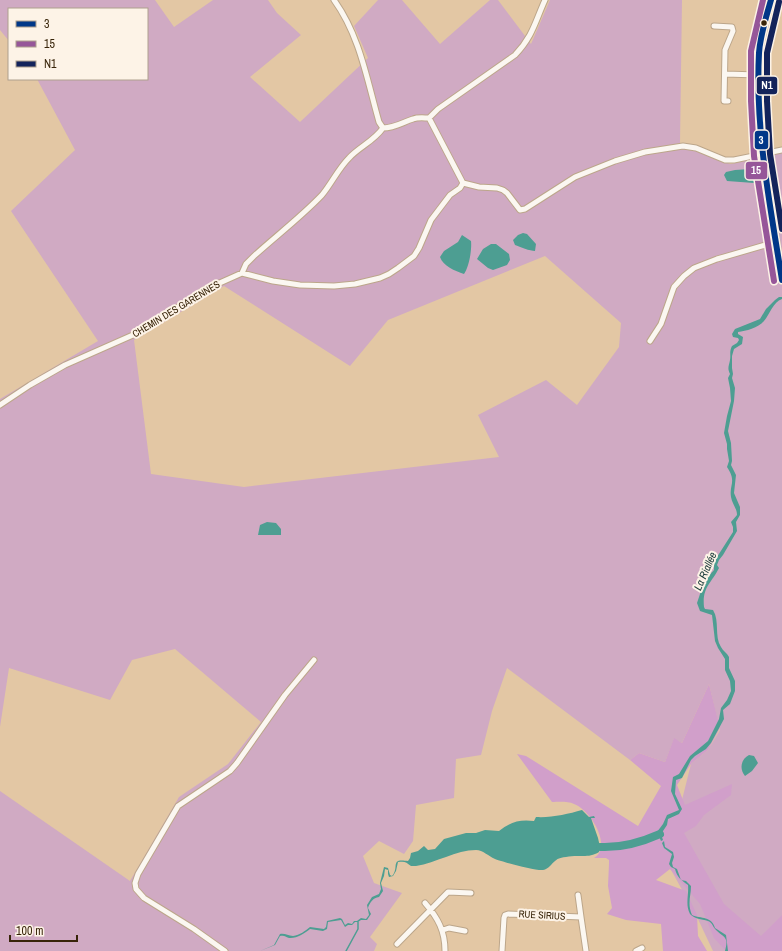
<svg xmlns="http://www.w3.org/2000/svg" width="782" height="951" font-family="'Archivo Narrow',sans-serif">
	<style>
		.green { fill: #d0aac3; fill-rule: evenodd }
		.forest { fill: #d19fca }
		.water { fill: #4d9e92 }
		.lines { fill: none; stroke-linecap: round; stroke-linejoin: round }
		.stream { stroke: #4d9e92; stroke-width: 1.5 }
		.river { stroke: #4d9e92; stroke-width: 8 }
		.minor-casing { stroke: #bca68a; stroke-width: 7 }
		.major-casing { stroke: #bca68a; stroke-width: 9 }
		.minor { stroke: #fbf7f1; stroke-width: 5 }
		.major { stroke: #fbf7f1; stroke-width: 7 }
		.bus-1-casing { stroke: #fdf3e7; stroke-width: 9 }
		.bus-2-casing { stroke: #fdf3e7; stroke-width: 9 }
		.bus-3-casing { stroke: #fdf3e7; stroke-width: 9 }
		.bus-1 { stroke: #003788; stroke-width: 6 }
		.bus-2 { stroke: #965699; stroke-width: 6 }
		.bus-3 { stroke: #13235b; stroke-width: 6 }
		.bus-dot { fill: #382409; stroke: #fdf3e7; stroke-width: 1.5 }
		.labels { text-anchor: middle; dominant-baseline: central; stroke-width: 4; stroke-linejoin: round; paint-order: stroke }
		.street-label { font-size: 10px; fill: #382409; stroke: #fdf3e7 }
		.water-label { font-size: 11px; font-style: italic; fill: #163736; stroke: #fdf3e7 }
		.line-badge { stroke: #fdf3e7; stroke-width: 1.5 }
		.badge-label { font-size: 11px; text-anchor: middle; font-weight: bold; fill: #fff }
	</style>
	<rect width="100%" height="100%" fill="#e3c7a4"/>
	<path class="green" d="M0,0H155L174,27L213,0H268L277,13L301,35L250,77L300,122L368,58L354,26L378,0H402L440,44L490,0H498L531,44L550,0H682L680,143L730,164L766,157L782,152V951H713L697,917L670,868L681,804L691,764L708,750L720,730L709,684L682,743L674,739L665,762L639,753L630,760L507,668L492,711L481,755L456,759L454,798L416,805L413,841L404,854L379,841L363,856L374,883L402,893L370,937L377,944L374,951H0V791L130,881L179,797L228,764L261,722L175,649L132,660L110,700L9,668L0,727V399L98,341L11,211L75,150L37,79H147V9H9V41L0,30ZM545,256L621,323L619,347L577,405L546,380L478,415L499,457L244,487L151,474L134,340L224,286L350,366L388,320Z"/>
	<path class="forest" d="M709,684L720,728L708,750L691,764L677,785L685,805L732,784L731,795L704,815L696,826L684,833L724,904L761,936L782,915V951H726L714,938L700,904L670,869L656,880L686,891L697,915L698,936L707,951H663L661,924L626,920L607,914L612,908L608,886L609,864V860L606,858H594C597,856 599,854 600,851C606,836 588,809 574,804C568,801 558,802 552,802L517,754L526,756L638,826L661,786L630,760L639,753L665,762L674,738L682,743Z"/>
	<path class="water" d="M750,169L754,173V183L727,181L724,175L726,172L735,170Z
		M523,233L527,234L536,244L535,251C530,251 520,247 515,245L513,240L518,235Z
		M462,235L471,241C472,250 469,267 464,274C455,271 443,266 440,257L444,251L458,242Z
		M491,244H496L509,254L510,260L507,265L493,270L488,268L477,259L483,249Z
		M779,297H782V299C773,302 770,314 764,321C758,328 746,331 738,332V334L743,337L742,344L734,349L732,356V368L733,374L732,378L735,388L734,401L728,431L731,443L732,461L731,465L736,475L734,493L740,507V515L736,522L737,531L723,555L719,560L717,565L719,568C711,584 702,587 704,607L705,609L713,610C720,621 714,636 721,647C723,651 727,653 729,657V668L735,681V691L730,704L723,710L724,719L711,743L706,749L695,756L691,760L682,778L676,780L675,794L682,809L679,814L668,819L667,825L661,834L663,840L661,841L657,832L663,824L667,815L679,810L671,791L673,777L679,774L690,756L708,741L719,719L721,708L727,700L731,691L730,681L725,670V659L718,648L715,641L712,615L700,611L697,603L700,594L706,579L714,570V563L717,557L733,532V527L731,522L737,515C737,508 732,504 731,497C729,484 737,482 727,467L729,461L727,449V444L724,433L727,416L731,401L730,388L728,378L730,374C727,368 729,366 730,360C731,354 729,352 732,346L737,343L739,340L738,338L733,337L732,334L735,329L760,319L766,309L775,300Z
		M267,522L276,523L281,529V535H258L260,525Z
		M749,755L754,756L758,763L752,771L745,776C739,769 741,759 749,755Z
		M582,810L589,817L594,816L595,818H591L598,838L600,847L599,852C588,859 579,854 566,857C563,857 558,858 555,861C551,864 549,869 543,870C536,871 503,862 495,859C488,856 483,850 476,850C456,850 436,863 416,866H411C406,862 405,861 398,862L396,871L393,876L389,877L388,874V870L385,869L384,876L381,883L383,891L379,897C373,898 370,902 368,908L371,914L367,920H361L358,922H355L352,925H348L345,927L341,920L328,922L327,929L323,931L310,929C305,933 296,939 289,938C285,937 285,935 280,936L275,945L260,951L274,945L280,934C285,933 288,936 293,936C300,935 305,931 310,927L324,929L326,927L327,921L340,918L342,919L345,925L348,923L352,924L354,921H357L361,918L366,919L369,915L367,905L372,897L379,894L381,889L380,883L384,867L388,868L390,875L392,876C400,867 389,858 408,861L410,858L411,853L418,851L424,846L428,850L435,849L444,839L466,833H476L485,830L499,831C510,822 520,819 534,821L536,817C551,818 568,814 582,810Z
		M664,841L665,847L673,852L674,857L672,863L673,867L677,869L681,880L686,881L691,886C691,897 687,903 692,915C701,919 712,916 715,928L726,935L728,951H725C729,936 724,938 716,930C712,926 713,923 708,921C701,919 695,919 690,914C685,905 689,895 688,885C681,880 677,877 675,869L671,867L669,864L672,854L664,848L662,843Z"/>
	<g class="lines">
		<path class="stream" d="M346,951L358,929V922"/>
		<path class="river" d="M600,847C620,848 642,842 660,834"/>
		<g class="minor-casing">
			<path id="minor" d="M334,0C360,36 367,80 379,122L383,128C395,128 403,122 413,119C418,117 424,118 429,118L463,183L479,187L497,188L503,190L507,193L520,210L525,209L575,177L615,161L645,152L683,146L696,148L725,160H734L782,150
				M714,26L732,27L733,31L725,50L724,101H728
				M725,74L758,75
				M429,118L438,109L515,55C533,36 535,22 545,0
				M242,273L246,264L254,256C276,236 301,217 322,195C332,183 338,169 349,158C359,147 374,141 383,128
				M650,341L661,324L674,287L684,276L694,268L717,259L776,242
				M0,405L30,385L65,365L142,331L204,290L242,273L273,281L300,285L334,286L355,284L380,278L389,274L398,268L414,256L419,248L431,220L450,195L460,188L463,183
				M578,895L581,917
				M425,903C438,918 445,931 445,951
				M443,930L449,928L465,931
				M397,944L448,892L471,893
				M225,951L194,929L144,898L136,889L135,883L138,874L178,806L230,771L237,763L285,695L314,660
				M502,951L504,918L505,915L508,914L581,917L586,951
				M636,951L642,948"/>
		</g>
		<g class="major-casing">
			<path id="major" d="M771,0L765,22L759,52V101L762,155L782,280"/>
		</g>
		<use href="#minor" class="minor"/>
		<use href="#major" class="major"/>
		<g class="bus-1-casing">
			<path id="bus-1" d="M771,0C766,17 760,36 759,53C755,130 770,205 782,280"/>
		</g>
		<g class="bus-2-casing">
			<path id="bus-2" d="M763,0L751,51V101L754,156L774,281"/>
		</g>
		<g class="bus-3-casing">
			<path id="bus-3" d="M779,2L767,53V101L770,154L782,229"/>
		</g>
		<use href="#bus-1" class="bus-1"/>
		<use href="#bus-2" class="bus-2"/>
		<use href="#bus-3" class="bus-3"/>
	</g>
	<circle class="bus-dot" cx="764" cy="23" r="3.5"/>
	<g class="labels">
		<g class="street-label">
			<text transform="translate(176 309) rotate(-31)">CHEMIN DES GARENNES</text>
			<text transform="translate(542 915) rotate(3)">RUE SIRIUS</text>
		</g>
		<g class="water-label">
			<text transform="translate(705 571) rotate(-66)">La Riallée</text>
		</g>
	</g>
	<g class="line-badge">
		<rect x="756" y="76" width="22" height="19" rx="4" fill="#13235b"/>
		<rect x="754" y="130" width="15" height="20" rx="4" fill="#003788"/>
		<rect x="745" y="161" width="23" height="19" rx="4" fill="#965699"/>
	</g>
	<g class="badge-label">
		<text x="767" y="89">N1</text>
		<text x="761" y="144">3</text>
		<text x="756" y="174">15</text>
	</g>
	<rect x="8" y="8" width="140" height="72" fill="#fdf3e7" stroke="#aea08e"/>
	<rect x="16" y="21" width="20" height="6" fill="#003788" stroke="#aea08e"/>
	<text x="44" y="28" font-size="12" fill="#382409">3</text>
	<rect x="16" y="41" width="20" height="6" fill="#965699" stroke="#aea08e"/>
	<text x="44" y="48" font-size="12" fill="#382409">15</text>
	<rect x="16" y="61" width="20" height="6" fill="#13235b" stroke="#aea08e"/>
	<text x="44" y="68" font-size="12" fill="#382409">N1</text>
	<path d="M10 935v6h67v-6" fill="none" stroke="#382409" stroke-width="2"/>
	<text x="16" y="935" font-size="12" fill="#382409" stroke="#fdf3e7" stroke-width="3" paint-order="stroke">100 m</text>
</svg>
